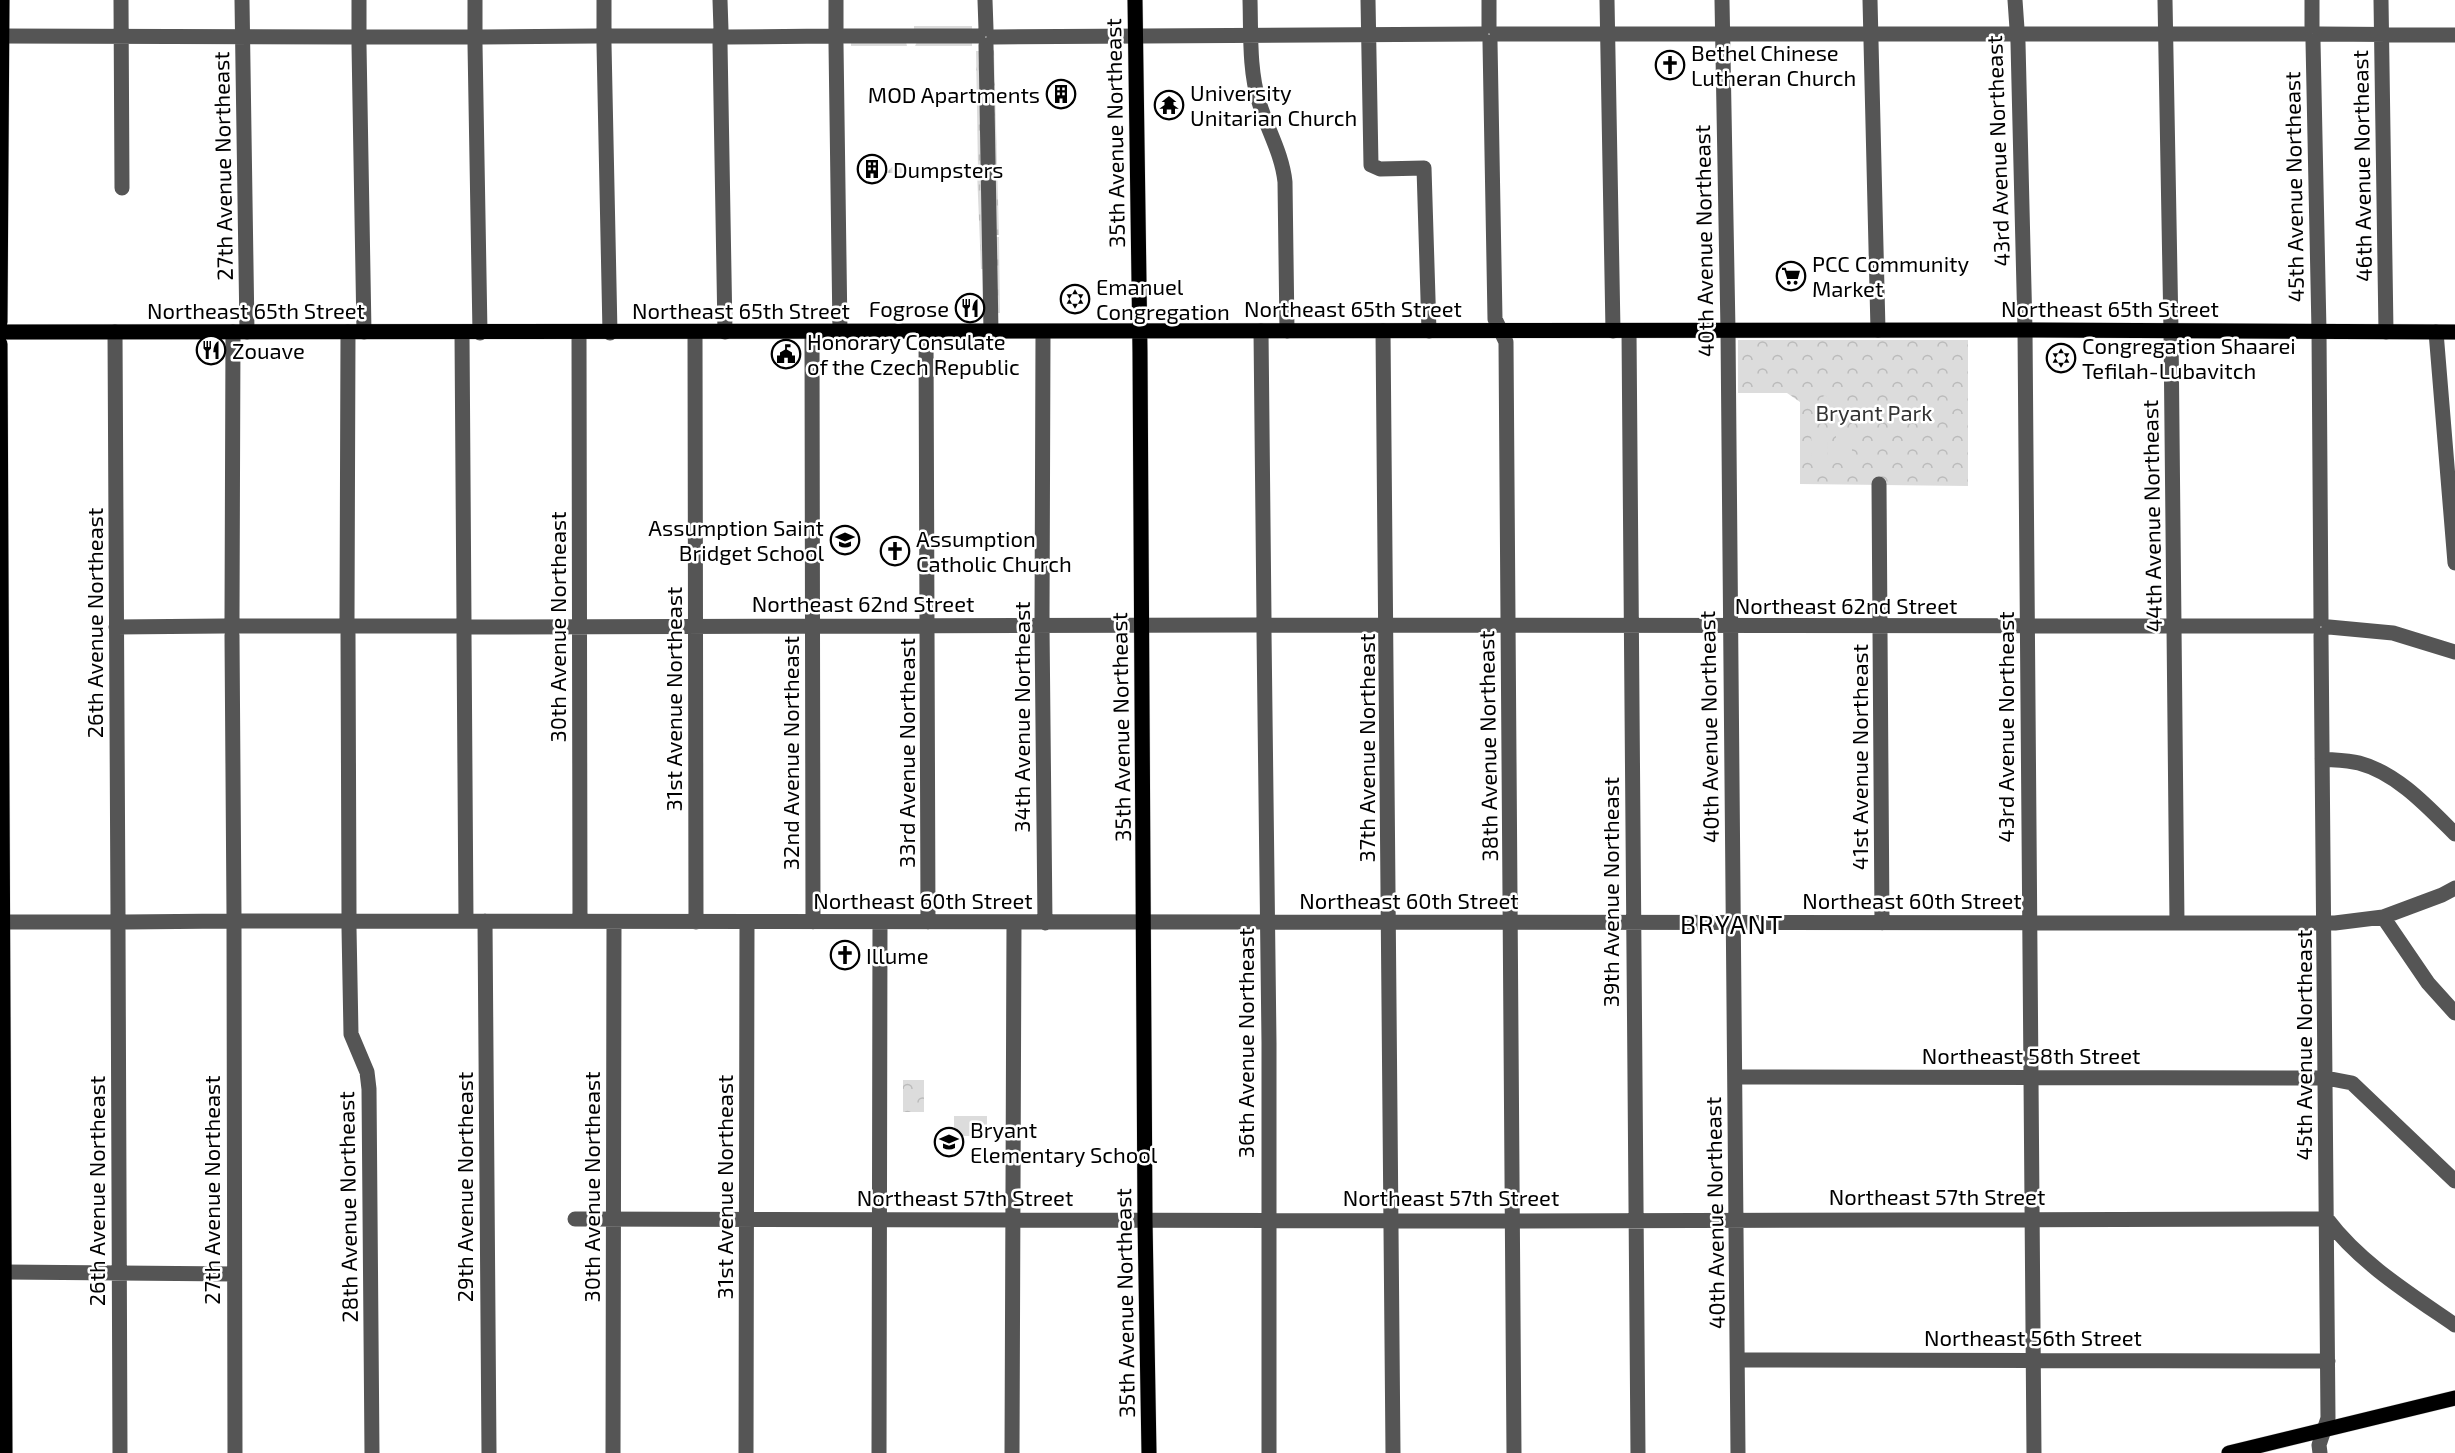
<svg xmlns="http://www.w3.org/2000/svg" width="2455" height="1453" font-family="'Exo 2',sans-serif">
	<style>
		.grass { fill: url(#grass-tufts) }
		.forest { fill: url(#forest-crowns) }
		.pitch { fill: #dcdcdc }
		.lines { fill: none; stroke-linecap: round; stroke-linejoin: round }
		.major-casing { stroke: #dbdbdb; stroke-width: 16 }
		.minor { stroke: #555; stroke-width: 15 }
		.major { stroke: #000; stroke-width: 15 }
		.labels { text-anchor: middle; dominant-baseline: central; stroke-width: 5; stroke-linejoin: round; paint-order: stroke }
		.poi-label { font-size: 22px; fill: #000; stroke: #fff; text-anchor: start }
		.street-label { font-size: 22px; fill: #000; stroke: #fff }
		.park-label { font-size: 22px; fill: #333; stroke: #fff }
		.quarter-label { font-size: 26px; letter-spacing: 1.5px; fill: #000; stroke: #fff }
	</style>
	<defs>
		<pattern id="grass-tufts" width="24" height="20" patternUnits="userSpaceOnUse" patternTransform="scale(1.5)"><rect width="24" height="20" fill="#dcdcdc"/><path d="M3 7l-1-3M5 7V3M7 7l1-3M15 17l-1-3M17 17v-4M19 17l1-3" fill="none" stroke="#bbb"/></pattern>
		<pattern id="forest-crowns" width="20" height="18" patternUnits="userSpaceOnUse" patternTransform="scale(1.5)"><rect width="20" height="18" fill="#dcdcdc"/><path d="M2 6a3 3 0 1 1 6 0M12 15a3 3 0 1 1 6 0" fill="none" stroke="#bbb"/></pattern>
	</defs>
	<rect width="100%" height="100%" fill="#fff"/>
	<path class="grass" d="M914,26H972V30H914Z
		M851,42H906L907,46H851Z
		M917,42H972V46H915Z
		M990,50H994L999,235H994Z
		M976,51H980L982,170H978Z
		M892,167H906L907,170H912L913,178H906V173H886Z
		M977,172H982L983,269H981Z
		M994,237H999L1000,313H996Z"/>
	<path class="forest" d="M1738,340H1968V486L1800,484V402L1787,393H1738Z
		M903,1080H924V1112H903Z"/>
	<path class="pitch" d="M1825,395L1847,416L1817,415L1810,409Z
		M1827,428L1828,463H1812L1811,429Z
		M1836,428H1852V463H1836Z
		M954,1116H987V1136H954Z"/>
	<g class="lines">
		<g class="major-casing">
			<path id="major" d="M1135,0L1140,352L1145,1220L1149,1453
				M0,322L2,0
				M0,332L2035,330L2455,332
				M0,344L5,1453
				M2229,1453L2455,1398"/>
		</g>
		<path class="minor" d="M121,0L122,188
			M242,0L247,332
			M359,0V30
			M475,0V30
			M604,0V29
			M720,0L721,30
			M836,0V29
			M985,0L986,29
			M1250,0C1251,33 1249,70 1259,102C1267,129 1282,153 1285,182L1287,331
			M1368,0L1371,165L1380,169L1424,168L1429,331
			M1489,0V26
			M1607,0L1613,331
			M1722,0L1728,331L1738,1453
			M1870,0L1878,330
			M2015,0L2018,43L2025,330L2034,1453
			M2165,0L2171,331L2177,923
			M2312,0V26
			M2381,0L2386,332
			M1497,34H2305
			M2320,34L2455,35
			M0,36L352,37
			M612,36H713
			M843,36H978
			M366,37H468
			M482,37L596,36
			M727,37L829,36
			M994,37L1481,34
			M2313,41L2319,331L2321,619
			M1490,42L1495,319L1506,342L1514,1453
			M720,43L725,332
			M475,44L480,333
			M604,44L610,333
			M836,44L840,332
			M359,45L364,332
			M986,45L991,332
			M1261,331L1264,618
			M1383,331L1393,1453
			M1629,331L1638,1453
			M115,332L118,915
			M695,332L696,922
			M812,332L813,922
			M1043,332L1042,625L1045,923
			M2436,332L2455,563
			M462,333L464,620
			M579,333L580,921
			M926,333L928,922
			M1879,484L1882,923
			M347,619L348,332
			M232,620L233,332
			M1271,625L2313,626
			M240,626H339
			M354,626H456
			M116,627L224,626
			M471,627L1256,625
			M2329,627L2393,633L2455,652
			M1264,632L1269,1043V1453
			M348,634L349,914
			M464,634L466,921
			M232,635L234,915
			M2322,759C2334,760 2348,760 2359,763C2397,773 2428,807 2455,834
			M2383,917L2428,983L2455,1013
			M241,921H342
			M356,921L2335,923L2383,917L2442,895L2455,888
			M485,921L489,1453
			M0,922H110
			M126,922L228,921
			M234,927L235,1453
			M349,928L351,1034L367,1072L369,1089L372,1453
			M118,930L120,1453
			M1735,1077L2326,1078L2352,1083L2455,1181
			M575,1219L1504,1221L2327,1219C2360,1263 2410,1294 2455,1325
			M6,1272L234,1274
			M1738,1360L2328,1361
			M613,1453L614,922
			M746,1453L747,922
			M879,1453L880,922
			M1012,1453L1014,922
			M2320,1453L2319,1445L2328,1418L2321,635"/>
		<use href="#major" class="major"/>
	</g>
	<defs>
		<g id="church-ring" transform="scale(1.5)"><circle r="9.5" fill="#fff" stroke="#000" stroke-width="1.5"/><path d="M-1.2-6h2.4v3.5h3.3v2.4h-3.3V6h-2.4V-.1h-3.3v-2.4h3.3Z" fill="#000"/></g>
		<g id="building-ring" transform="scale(1.5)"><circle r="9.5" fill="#fff" stroke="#000" stroke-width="1.5"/><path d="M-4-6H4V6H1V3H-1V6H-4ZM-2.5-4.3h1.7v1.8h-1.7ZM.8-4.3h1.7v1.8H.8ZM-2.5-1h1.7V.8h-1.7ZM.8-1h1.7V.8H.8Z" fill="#000"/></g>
		<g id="temple-ring" transform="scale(1.5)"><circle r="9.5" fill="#fff" stroke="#000" stroke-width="1.5"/><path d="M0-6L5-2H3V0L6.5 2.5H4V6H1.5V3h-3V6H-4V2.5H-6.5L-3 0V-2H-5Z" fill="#000"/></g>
		<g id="supermarket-ring" transform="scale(1.5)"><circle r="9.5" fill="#fff" stroke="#000" stroke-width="1.5"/><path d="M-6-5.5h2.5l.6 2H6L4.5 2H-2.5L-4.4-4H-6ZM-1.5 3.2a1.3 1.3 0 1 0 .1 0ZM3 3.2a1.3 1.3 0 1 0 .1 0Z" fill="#000"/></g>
		<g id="synagogue-ring" transform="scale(1.5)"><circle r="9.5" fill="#fff" stroke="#000" stroke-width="1.5"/><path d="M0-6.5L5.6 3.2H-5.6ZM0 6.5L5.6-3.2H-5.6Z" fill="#000"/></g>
		<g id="restaurant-ring" transform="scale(1.5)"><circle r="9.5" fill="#fff" stroke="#000" stroke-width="1.5"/><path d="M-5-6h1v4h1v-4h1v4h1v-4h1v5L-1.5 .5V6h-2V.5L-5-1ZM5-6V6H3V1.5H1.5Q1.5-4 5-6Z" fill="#000"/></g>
		<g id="civic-ring" transform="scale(1.5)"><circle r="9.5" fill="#fff" stroke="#000" stroke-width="1.5"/><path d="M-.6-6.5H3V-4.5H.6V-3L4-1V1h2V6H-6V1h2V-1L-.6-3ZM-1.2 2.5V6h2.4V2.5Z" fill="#000"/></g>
		<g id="school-ring" transform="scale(1.5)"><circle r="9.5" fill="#fff" stroke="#000" stroke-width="1.5"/><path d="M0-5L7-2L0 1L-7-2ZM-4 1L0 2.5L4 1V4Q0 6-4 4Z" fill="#000"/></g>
	</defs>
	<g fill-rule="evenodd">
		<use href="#church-ring" x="1670" y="65"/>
		<use href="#building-ring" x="1061" y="94"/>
		<use href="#temple-ring" x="1169" y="105"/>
		<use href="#building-ring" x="872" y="169"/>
		<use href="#supermarket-ring" x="1791" y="276"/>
		<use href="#synagogue-ring" x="1075" y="299"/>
		<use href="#restaurant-ring" x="970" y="308"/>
		<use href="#restaurant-ring" x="211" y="350"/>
		<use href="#civic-ring" x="786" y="354"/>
		<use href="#synagogue-ring" x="2061" y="358"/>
		<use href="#school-ring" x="845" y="540"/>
		<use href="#church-ring" x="895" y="551"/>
		<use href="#church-ring" x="845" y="955"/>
		<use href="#school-ring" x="949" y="1142"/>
	</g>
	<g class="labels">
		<g class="poi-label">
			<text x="1691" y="52">Bethel Chinese<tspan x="1691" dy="25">Lutheran Church</tspan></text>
			<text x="1190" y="92">University<tspan x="1190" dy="25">Unitarian Church</tspan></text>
			<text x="1040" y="94" text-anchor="end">MOD Apartments</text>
			<text x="893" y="169">Dumpsters</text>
			<text x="1812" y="263">PCC Community<tspan x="1812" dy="25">Market</tspan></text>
			<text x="1096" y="286">Emanuel<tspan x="1096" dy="25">Congregation</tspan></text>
			<text x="949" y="308" text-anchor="end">Fogrose</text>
			<text x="807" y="341">Honorary Consulate<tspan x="807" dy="25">of the Czech Republic</tspan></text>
			<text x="2082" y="345">Congregation Shaarei<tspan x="2082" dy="25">Tefilah-Lubavitch</tspan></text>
			<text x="232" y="350">Zouave</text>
			<text x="824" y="527" text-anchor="end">Assumption Saint<tspan x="824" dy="25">Bridget School</tspan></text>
			<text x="916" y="538">Assumption<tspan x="916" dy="25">Catholic Church</tspan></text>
			<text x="866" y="955">Illume</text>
			<text x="970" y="1129">Bryant<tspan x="970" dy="25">Elementary School</tspan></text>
		</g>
		<g class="street-label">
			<text transform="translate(1114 133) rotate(-91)">35th Avenue Northeast</text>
			<text transform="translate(1997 151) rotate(-92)">43rd Avenue Northeast</text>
			<text transform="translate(222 166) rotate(-91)">27th Avenue Northeast</text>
			<text transform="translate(2361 166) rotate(-91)">46th Avenue Northeast</text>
			<text transform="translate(2293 187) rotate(-91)">45th Avenue Northeast</text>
			<text transform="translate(1703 241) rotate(-91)">40th Avenue Northeast</text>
			<text x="1353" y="308">Northeast 65th Street</text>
			<text x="2110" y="308">Northeast 65th Street</text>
			<text x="256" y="310">Northeast 65th Street</text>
			<text x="741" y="310">Northeast 65th Street</text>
			<text transform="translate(2151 516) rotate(-91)">44th Avenue Northeast</text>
			<text x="863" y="603">Northeast 62nd Street</text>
			<text x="1846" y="605">Northeast 62nd Street</text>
			<text transform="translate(94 623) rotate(-90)">26th Avenue Northeast</text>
			<text transform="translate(557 627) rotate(-90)">30th Avenue Northeast</text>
			<text transform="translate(673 699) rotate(-90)">31st Avenue Northeast</text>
			<text transform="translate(1021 717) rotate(-90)">34th Avenue Northeast</text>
			<text transform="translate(1120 727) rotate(-91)">35th Avenue Northeast</text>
			<text transform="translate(1708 727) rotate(-91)">40th Avenue Northeast</text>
			<text transform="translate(2005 727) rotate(-90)">43rd Avenue Northeast</text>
			<text transform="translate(1487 746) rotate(-91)">38th Avenue Northeast</text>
			<text transform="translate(1366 748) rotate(-90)">37th Avenue Northeast</text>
			<text transform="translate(790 753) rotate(-90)">32nd Avenue Northeast</text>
			<text transform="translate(906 753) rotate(-90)">33rd Avenue Northeast</text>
			<text transform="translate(1859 757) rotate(-90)">41st Avenue Northeast</text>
			<text transform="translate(1610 892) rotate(-90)">39th Avenue Northeast</text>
			<text x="923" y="900">Northeast 60th Street</text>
			<text x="1409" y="900">Northeast 60th Street</text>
			<text x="1912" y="900">Northeast 60th Street</text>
			<text transform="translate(1245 1043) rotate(-90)">36th Avenue Northeast</text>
			<text transform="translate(2303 1045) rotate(-90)">45th Avenue Northeast</text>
			<text x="2031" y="1055">Northeast 58th Street</text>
			<text transform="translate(464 1187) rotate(-90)">29th Avenue Northeast</text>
			<text transform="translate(591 1187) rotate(-90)">30th Avenue Northeast</text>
			<text transform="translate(724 1187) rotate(-90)">31st Avenue Northeast</text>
			<text transform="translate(211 1190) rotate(-90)">27th Avenue Northeast</text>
			<text transform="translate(96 1191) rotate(-90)">26th Avenue Northeast</text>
			<text x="1937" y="1196">Northeast 57th Street</text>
			<text x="965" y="1197">Northeast 57th Street</text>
			<text x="1451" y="1197">Northeast 57th Street</text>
			<text transform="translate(347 1207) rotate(-91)">28th Avenue Northeast</text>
			<text transform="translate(1714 1213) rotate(-91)">40th Avenue Northeast</text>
			<text transform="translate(1124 1303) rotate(-91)">35th Avenue Northeast</text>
			<text x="2033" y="1337">Northeast 56th Street</text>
		</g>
		<g class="park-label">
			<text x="1874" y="412">Bryant Park</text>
		</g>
		<g class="quarter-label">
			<text x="1732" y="923">BRYANT</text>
		</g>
	</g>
</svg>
